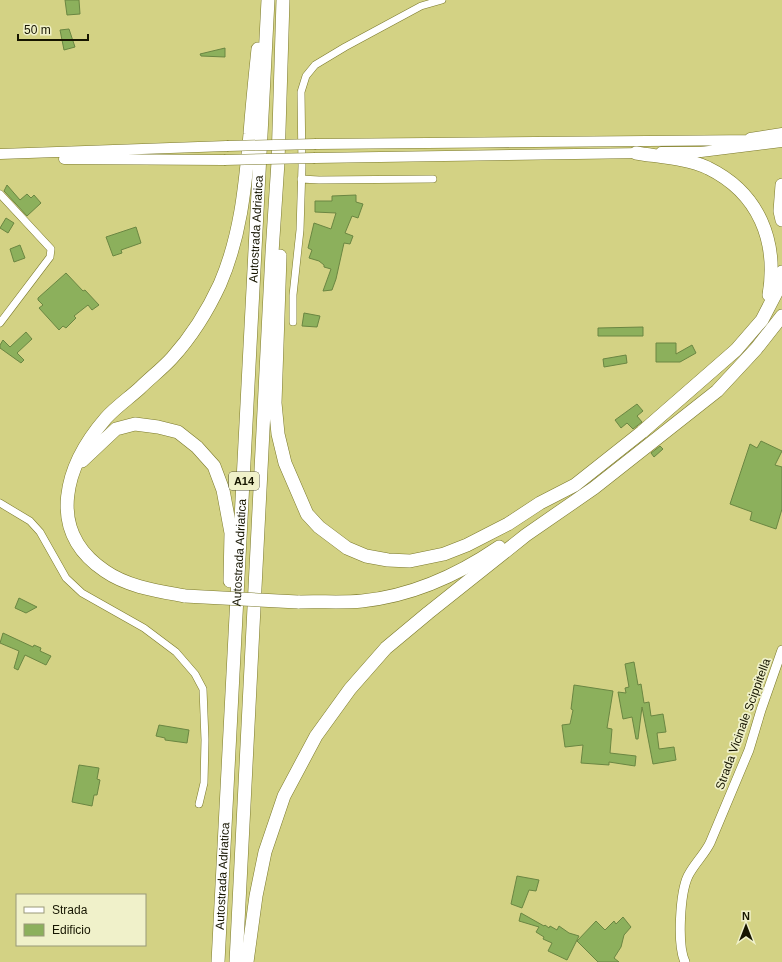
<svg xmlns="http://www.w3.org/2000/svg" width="782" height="962" font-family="Arial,sans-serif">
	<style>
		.building { fill: #8cb05c; stroke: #6a8642 }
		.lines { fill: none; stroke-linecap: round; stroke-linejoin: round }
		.minor-casing { stroke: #7b792b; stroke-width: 8 }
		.tertiary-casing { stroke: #7b792b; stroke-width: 10 }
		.secondary-casing { stroke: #7b792b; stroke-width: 11 }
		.motorway-casing { stroke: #7b792b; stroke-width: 14 }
		.minor { stroke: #fff; stroke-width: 7 }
		.tertiary { stroke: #fff; stroke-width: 9 }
		.secondary { stroke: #fff; stroke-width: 10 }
		.motorway { stroke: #fff; stroke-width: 13 }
		.secondary-bridge-casing { stroke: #7b792b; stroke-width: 11; stroke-linecap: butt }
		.motorway-bridge-casing { stroke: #7b792b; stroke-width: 14; stroke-linecap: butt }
		.secondary-bridge { stroke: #fff; stroke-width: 10 }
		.motorway-bridge { stroke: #fff; stroke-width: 13 }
		.labels { text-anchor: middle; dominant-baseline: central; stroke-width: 3.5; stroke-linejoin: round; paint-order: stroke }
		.shield { fill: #f0f1ca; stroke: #57573d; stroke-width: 1 }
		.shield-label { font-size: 11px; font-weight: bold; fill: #161500 }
		.street-label { font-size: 12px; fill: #161500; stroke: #f0f1ca }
	</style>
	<rect width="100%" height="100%" fill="#d3d284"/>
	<path class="building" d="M65,0H79L80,14L67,15Z
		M69,29L75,47L64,50L60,30Z
		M225,48V57L201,56L200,54Z
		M7,185L20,200L27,194L31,198L34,195L41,203L27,216L4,191Z
		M356,195V202L363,204L358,218L352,216L345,233L353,236L350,244L344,243L336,279L332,290L323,291L331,269L324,267V265L319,261L309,258L312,250L308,248L314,223L331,229L336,213L315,212V201H332V196Z
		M6,218L14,223L8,233L0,228Z
		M136,227L141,243L121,250L122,253L113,256L106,237Z
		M20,245L25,258L14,262L10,249Z
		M66,273L83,291L85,290L99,305L92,310L88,305L74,316L76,318L66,328L63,326L59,330L39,308L43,305L38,300V298Z
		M304,313L320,316L317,327L302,326Z
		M643,327V336H598V328Z
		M26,332L32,339L17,353L24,360L21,363L0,348V345L3,340L10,347Z
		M656,343H676V354L692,345L696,353L680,362H656Z
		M626,355L627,363L604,367L603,359Z
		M637,404L643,411L637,416L642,422L633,429L627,423L621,428L615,420Z
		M761,441L782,451L775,465L782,467V509L776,529L750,520L752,512L730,504L750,444L757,448Z
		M660,446L663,449L654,457L651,453Z
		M19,598L37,607L26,613L15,608Z
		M3,633L33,647L34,645L41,648L40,651L51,656L46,665L25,655L18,670L14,668L19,651L0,643Z
		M634,662L638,685L641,684L644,703L649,702L651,716L663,714L666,732L657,733L659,749L674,747L676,760L653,764L642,707L638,739H636L632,717L623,719L618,692L626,693L625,688L629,687L625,664Z
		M574,685L613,691L607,728L612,729L610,753L636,756L635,766L609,762V765L581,763L583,745L565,747L562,725L570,724L573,710L571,709Z
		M159,725L189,730L187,743L165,740V738L156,736Z
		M79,765L99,768L97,779L100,780L97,795H94L92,806L72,802Z
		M517,876L539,880L536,891L529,890L522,908L511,904Z
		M521,913L544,926L545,925L549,928L550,926L557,930L559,926L569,933L579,936L567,960L548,951L552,943L543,939L544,937L536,932L539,927L519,921Z
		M623,917L631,927L624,935L621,947L614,958L619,962H598L577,941L596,921L605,930L614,921L616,924Z"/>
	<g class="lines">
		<g class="minor-casing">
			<path id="minor" d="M301,179L319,180L433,179
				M0,194L51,249L50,257L0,323
				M293,322V295L300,230L302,166L301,92L306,76L315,65L345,47L421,6L442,0
				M0,503L30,521L40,532L66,578L82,593L144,628L176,652L195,674L203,689L205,740L204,783L199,804"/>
		</g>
		<g class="tertiary-casing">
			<path id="tertiary" d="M685,962C677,945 680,893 688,876C694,864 704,855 710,843L749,750L761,710L782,650"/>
		</g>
		<g class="secondary-casing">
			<path id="secondary" d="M750,138L782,133
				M316,144L758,140
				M661,152H701L782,142
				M0,154L227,146
				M315,158L643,153
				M64,159L224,160"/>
		</g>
		<g class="motorway-casing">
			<g id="motorway">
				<path d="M636,153C660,157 686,158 708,168C759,193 778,241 769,295"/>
				<path d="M782,185L780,211L782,220"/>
				<path d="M280,256L275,403L278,434L285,463L307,514L319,527L347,548L366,556L388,560L410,561L444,554L467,545L508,524L540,503L575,485L642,432L736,350L762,320L778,289L782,272"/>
				<path d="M82,461L116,429L135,424L158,427L178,432L197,447L214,466L223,490L231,533L230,581"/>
				<path d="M185,596C158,591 128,587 105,571C44,530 66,464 106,418C116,407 129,398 140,388C150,378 162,369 172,358C191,337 208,310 220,284C241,235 245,187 250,134C252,106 255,78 258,49"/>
				<path d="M298,602C319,601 341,603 362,601C411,596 458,575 499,547"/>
				<path id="s1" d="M218,962L268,0"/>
				<path d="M236,962L272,253L278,162L283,0"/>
				<path d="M247,962L256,896L265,852L284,796L316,736L350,689L386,648L428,613L526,535L594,488L717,391L756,349L782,316"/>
			</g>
		</g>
		<use href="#minor" class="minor"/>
		<use href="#tertiary" class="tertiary"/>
		<use href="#secondary" class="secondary"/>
		<use href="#motorway" class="motorway"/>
		<g class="secondary-bridge-casing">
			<path id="secondary-bridge" d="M227,146L316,144
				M224,160L315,158"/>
		</g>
		<g class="motorway-bridge-casing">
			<path id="motorway-bridge" d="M185,596L298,602"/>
		</g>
		<use href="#secondary-bridge" class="secondary-bridge"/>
		<use href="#motorway-bridge" class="motorway-bridge"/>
	</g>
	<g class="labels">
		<rect class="shield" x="229" y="472" width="30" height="18" rx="3"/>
		<g class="shield-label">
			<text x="244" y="481">A14</text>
		</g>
		<g class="street-label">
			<text stroke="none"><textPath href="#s1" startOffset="734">Autostrada Adriatica</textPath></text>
			<text stroke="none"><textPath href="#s1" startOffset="410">Autostrada Adriatica</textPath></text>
			<text transform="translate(743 724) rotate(-70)">Strada Vicinale Scippitella</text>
			<text stroke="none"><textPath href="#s1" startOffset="86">Autostrada Adriatica</textPath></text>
		</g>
	</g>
	<rect x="16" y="894" width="130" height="52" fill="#f0f1ca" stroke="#999979"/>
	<rect x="24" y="907" width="20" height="6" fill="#ffffff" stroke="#999979"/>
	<text x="52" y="914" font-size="12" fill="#161500">Strada</text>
	<rect x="24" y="924" width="20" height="12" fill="#8cb05c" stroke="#999979"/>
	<text x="52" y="934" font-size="12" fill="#161500">Edificio</text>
	<g transform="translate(746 926)" stroke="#f0f1ca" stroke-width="3" paint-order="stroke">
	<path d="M0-3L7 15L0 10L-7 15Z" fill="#161500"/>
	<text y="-6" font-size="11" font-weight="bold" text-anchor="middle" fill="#161500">N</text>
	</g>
	<path d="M18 34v6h70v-6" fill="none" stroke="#161500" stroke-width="2"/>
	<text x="24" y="34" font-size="12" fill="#161500" stroke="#f0f1ca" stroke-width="3" paint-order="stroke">50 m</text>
</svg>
